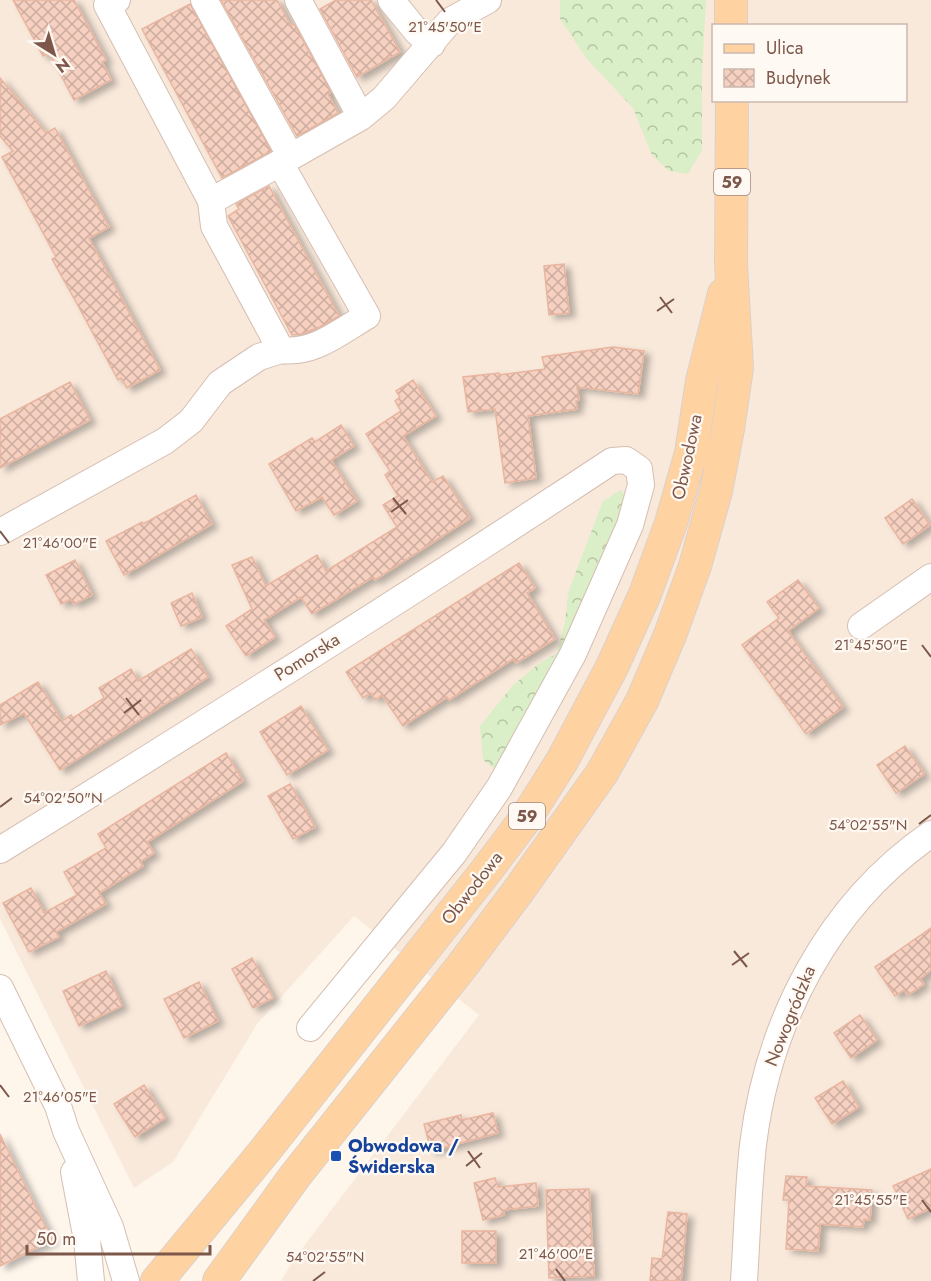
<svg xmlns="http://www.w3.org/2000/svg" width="931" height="1281" font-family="Jost,sans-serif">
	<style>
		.residential { fill: #f9e9db; fill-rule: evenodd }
		.forest { fill: url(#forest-crowns) }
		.building { fill: url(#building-cross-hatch); stroke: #eab59f; stroke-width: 1.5; filter: url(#shadow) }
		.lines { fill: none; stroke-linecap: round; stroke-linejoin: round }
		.minor-casing { stroke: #d5beb1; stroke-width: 28 }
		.major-casing { stroke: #dbd0cc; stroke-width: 34 }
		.minor { stroke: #fff; stroke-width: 26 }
		.major { stroke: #ffd3a1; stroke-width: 32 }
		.ticks { fill: none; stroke: #7d584a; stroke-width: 2 }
		.transit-dot { fill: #1a4fb4; stroke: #fff9f3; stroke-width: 2 }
		.labels { text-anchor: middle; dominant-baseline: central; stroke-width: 4.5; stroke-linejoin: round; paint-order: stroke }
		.shield { fill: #fff9f3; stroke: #a4887d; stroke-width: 1.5 }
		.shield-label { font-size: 16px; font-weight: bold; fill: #7d584a }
		.street-label { font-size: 18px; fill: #7d584a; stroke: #fff9f3 }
		.transit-label { font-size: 18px; font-weight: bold; fill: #164399; stroke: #fff9f3; text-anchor: start }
		.ticks-label { font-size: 15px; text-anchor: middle; fill: #7d584a; stroke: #fff9f3; stroke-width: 4.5; stroke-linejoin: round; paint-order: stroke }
	</style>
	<defs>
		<pattern id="forest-crowns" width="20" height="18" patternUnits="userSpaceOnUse" patternTransform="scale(1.5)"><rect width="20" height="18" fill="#daeec7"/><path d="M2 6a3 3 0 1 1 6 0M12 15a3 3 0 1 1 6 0" fill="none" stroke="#b6c4a4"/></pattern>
		<pattern id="building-cross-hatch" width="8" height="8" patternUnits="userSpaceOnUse" patternTransform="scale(1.5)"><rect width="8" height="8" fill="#f6d0c0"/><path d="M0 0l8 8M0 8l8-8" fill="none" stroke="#ccac9e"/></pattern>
		<filter id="shadow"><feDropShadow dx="6" dy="4" stdDeviation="3" flood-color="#0004"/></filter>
	</defs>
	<rect width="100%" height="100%" fill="#fef5eb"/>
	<path class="residential" d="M0,0H931V1281H281L295,1258L479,1015L354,916L257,1024L173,1162L134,1188L0,919ZM714,26H906V100H714Z"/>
	<path class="forest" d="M560,0H706L702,73V150L688,174L669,171L652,155L633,108L587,59L560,19Z
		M621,490L632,507L574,660L496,770L483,760L480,726L513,685L536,666L557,653L565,622L568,593L603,501Z"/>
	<path class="building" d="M13,0H74L106,60L102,62L111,80L74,100L49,53L43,56Z
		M221,0H277L291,26L294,24L331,92L328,94L338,113L297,136Z
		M336,0H371L400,52L357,77L320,9Z
		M190,4L271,151L222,178L142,29Z
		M0,78L46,133L55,128L109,227L89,238L160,370L127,388L121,378L118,380L76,302L52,259L56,257L2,157L13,151L0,136Z
		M269,186L339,316L320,327L301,334L292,335L228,216L239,209L236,204Z
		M564,264L569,313L549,315L544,266Z
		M613,347L644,351L638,394L577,387L579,400L576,401L577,409L528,416L536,478L505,483L495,409L468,412L463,377L499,373V375L545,369L542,357Z
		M413,380L436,416L403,436L432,482L443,476L470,518L375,580L373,577L312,614L301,597L264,620L275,637L246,656L226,626L252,609L232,565L252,557L266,586L317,555L326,571L397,527L383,505L398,496L385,475L390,471L366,434L401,411L395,401L400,397L396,391Z
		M70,382L90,420L0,468V419Z
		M341,425L354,446L331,460L357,501L334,515L322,497L296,511L269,464L312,438L315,442Z
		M196,495L212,524L124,575L106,541L142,522L143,524Z
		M912,499L930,525L903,544L885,518Z
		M75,560L92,595L74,604L71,599L61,604L46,575Z
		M519,563L535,588L527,593L555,639L516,663L513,659L449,700L447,697L403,726L382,695L375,700L371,693L363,698L346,672Z
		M798,580L819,608L788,631L843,707L806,734L742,645L779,618L767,602Z
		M192,593L202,617L181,626L171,603Z
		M191,649L208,677L60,770L24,713L0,725V705L38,682L62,721L71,715L73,718L104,698L99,688L131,669L138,681Z
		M301,706L328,750L287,775L260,732Z
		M905,746L924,774L896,793L877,765Z
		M226,753L243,781L147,842L154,853L140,862L143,866L99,893L106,904L56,932L59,937L29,952L3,903L31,888L44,913L77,895L64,872L106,848L98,834Z
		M290,784L315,827L293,839L268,796Z
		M931,928V970L920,979L924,984L908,995L904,990L895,996L875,967Z
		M252,958L273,998L253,1008L232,969Z
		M106,971L122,1006L79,1026L63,991Z
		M199,982L218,1021L184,1038L164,999Z
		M860,1015L877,1040L851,1058L834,1033Z
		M843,1081L859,1107L832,1124L815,1098Z
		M144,1085L165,1118L135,1137L114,1104Z
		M493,1113L498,1133L431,1151L424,1124L461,1115L462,1120Z
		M0,1134L52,1240L0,1266Z
		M931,1169V1208L908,1219L893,1186Z
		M786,1176L807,1177L806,1186L872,1190L870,1220L864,1219L863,1227L820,1224L818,1251L786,1249L789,1200H783Z
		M495,1178L498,1187L536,1183L538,1206L503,1210L504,1215L483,1220L474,1183Z
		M589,1189L594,1276L549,1278L546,1190Z
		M668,1212L687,1214L681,1281H650L652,1258L662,1259Z
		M462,1231H496V1263H462Z"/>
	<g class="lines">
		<g class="minor-casing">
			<path id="minor" d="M204,0L291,157
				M298,0L361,117
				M391,0L417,32L432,44
				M211,201L280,163
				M281,350C315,354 339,332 367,316L280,163L361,117L384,98L450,21L488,0
				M0,532L165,441L191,421L220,383L259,357L281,350L214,226L211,201L107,5L117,0
				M861,626L931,577
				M0,850C206,723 411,594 612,461L626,460L639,469L641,485L630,525L573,654L499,788L454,853L310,1028
				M0,988L58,1106L66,1131L110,1227L126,1281
				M74,1172L87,1240L91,1281
				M744,1281C747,1236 748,1190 753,1145C768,1022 828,905 931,834"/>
		</g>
		<g class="major-casing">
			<path id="major" d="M731,0V26
				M157,1281L263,1153L486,871L526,818L562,761L612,667L645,594L671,523L691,453L702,381L724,294
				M219,1281L295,1176L462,966L519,890L602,773L642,701L670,635L695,566L716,491L728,429L737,368L731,264L732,100"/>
		</g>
		<use href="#minor" class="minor"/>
		<use href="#major" class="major"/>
	</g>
	<path class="ticks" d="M436,0L445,12M660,297L672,313M657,311L674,299M393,498L406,514M391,512L408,500M0,531L9,543M922,645L931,657M126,698L139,715M124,713L141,700M0,807L12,798M919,824L931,815M734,951L747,967M732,965L749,953M0,1085L9,1097M468,1151L480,1168M466,1166L482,1153M922,1200L931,1212M556,1269L565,1281M313,1281L325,1272"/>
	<rect class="transit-dot" x="330" y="1150" width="12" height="12" rx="3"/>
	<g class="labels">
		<g class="shield">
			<rect x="714" y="169" width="36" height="26" rx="4.5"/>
			<rect x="509" y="803" width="36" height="26" rx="4.5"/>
		</g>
		<g class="shield-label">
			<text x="732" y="182">59</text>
			<text x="527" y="816">59</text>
		</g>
		<g class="street-label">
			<text transform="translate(687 457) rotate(-78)">Obwodowa</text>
			<text transform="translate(307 657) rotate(-32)">Pomorska</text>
			<text transform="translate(472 888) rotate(-52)">Obwodowa</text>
			<text transform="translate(790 1016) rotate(-68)">Nowogródzka</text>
		</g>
		<g class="transit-label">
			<text x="348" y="1146">Obwodowa /<tspan x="348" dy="21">Świderska</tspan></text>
		</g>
	</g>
	<g class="ticks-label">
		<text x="445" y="32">21°45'50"E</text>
		<text x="60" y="548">21°46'00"E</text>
		<text x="871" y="650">21°45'50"E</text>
		<text x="63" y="803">54°02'50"N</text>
		<text x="868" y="830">54°02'55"N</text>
		<text x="60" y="1102">21°46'05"E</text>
		<text x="871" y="1205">21°45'55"E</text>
		<text x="556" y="1259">21°46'00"E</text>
		<text x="325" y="1262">54°02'55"N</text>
	</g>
	<rect x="712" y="24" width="195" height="78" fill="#fff9f3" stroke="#cbb9af" stroke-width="1.5"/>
	<rect x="724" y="44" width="30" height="9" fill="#ffd3a1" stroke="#cbb9af" stroke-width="1.5"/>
	<text x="766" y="54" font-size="18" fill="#7d584a">Ulica</text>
	<rect x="724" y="69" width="30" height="18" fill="url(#building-cross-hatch)" stroke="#cbb9af" stroke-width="1.5"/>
	<text x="766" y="84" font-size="18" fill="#7d584a">Budynek</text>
	<g transform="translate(54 54) rotate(143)" stroke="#fff9f3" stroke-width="4.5" paint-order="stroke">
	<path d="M0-4.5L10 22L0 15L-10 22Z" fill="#7d584a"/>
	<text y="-9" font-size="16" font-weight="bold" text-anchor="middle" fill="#7d584a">N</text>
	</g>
	<path d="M27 1245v9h183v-9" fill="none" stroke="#7d584a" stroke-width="3"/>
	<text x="36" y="1245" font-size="18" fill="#7d584a" stroke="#fff9f3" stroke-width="4.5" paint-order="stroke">50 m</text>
</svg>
